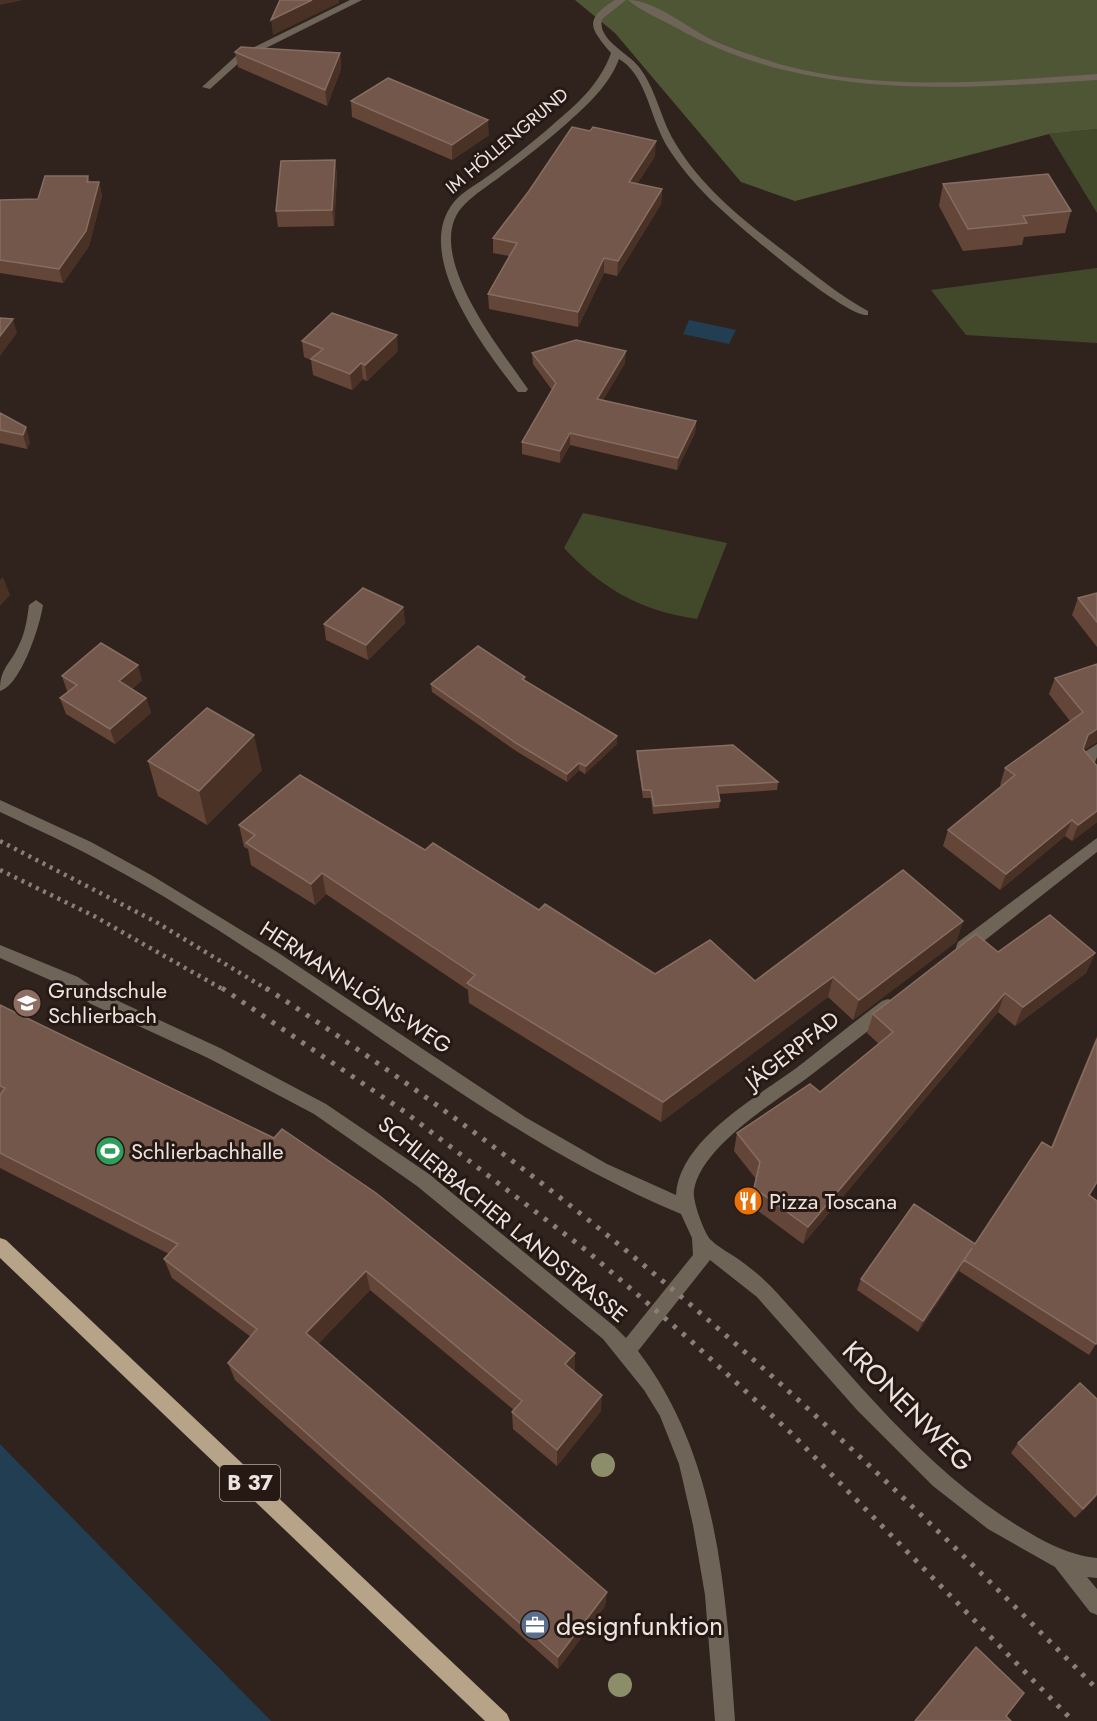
<svg xmlns="http://www.w3.org/2000/svg" width="1097" height="1721" font-family="Jost,sans-serif">
	<style>
		.green { fill: #42492a }
		.forest { fill: #4f5635 }
		.water { fill: #213e53 }
		.lines { fill: none; stroke-linecap: round; stroke-linejoin: round }
		.minor { fill: #6e6558; fill-rule: evenodd }
		.major { fill: #b6a388; fill-rule: evenodd }
		.rail-far1 { stroke: #897e79; stroke-width: 4.5; stroke-dasharray: 3 5; stroke-linecap: butt }
		.rail { stroke: #897e79; stroke-width: 5; stroke-dasharray: 4 8; stroke-linecap: butt }
		.tree { fill: #8c8e69 }
		.wall { fill: #644639 }
		.shaded-wall { fill: #493126 }
		.building { fill: #73574b; stroke: #866d62; stroke-width: 1.5 }
		.labels { text-anchor: middle; dominant-baseline: central; stroke-width: 6; stroke-linejoin: round; paint-order: stroke }
		.far-street-label { font-size: 18px; fill: #ede4e0; stroke: #261914 }
		.shield { fill: #261914; stroke: #b1a7a3; stroke-width: 1.5 }
		.shield-label { font-size: 21px; font-weight: bold; fill: #ede4e0 }
		.street-label { font-size: 22px; fill: #ede4e0; stroke: #261914 }
		.poi-label { font-size: 22px; fill: #ede4e0; stroke: #261914; text-anchor: start }
		.near-street-label { font-size: 27px; fill: #ede4e0; stroke: #261914 }
		.near-poi-label { font-size: 27px; fill: #ede4e0; stroke: #261914; text-anchor: start }
	</style>
	<rect width="100%" height="100%" fill="#30231d"/>
	<path class="green" d="M1097,129V213L1049,134Z
		M1097,268V343L966,335L931,290Z
		M583,513L727,543L697,619C641,611 602,589 564,548Z"/>
	<path class="forest" d="M575,0H1097V129L1049,134L795,201L741,182L615,33Z"/>
	<path class="water" d="M689,320L736,330L729,344L683,334Z
		M0,1444L271,1721H0Z"/>
	<g class="lines">
		<path class="minor" d="M350,0H362L242,60L210,89L202,87L236,56Z
			M615,0H626L602,19C597,40 629,53 639,67C656,89 660,117 674,141C703,191 752,227 797,261C820,279 842,297 868,311V315C848,319 743,230 724,212C707,197 691,180 677,161C670,151 663,141 659,130C649,107 642,72 619,59C609,86 586,106 565,125C544,143 523,160 501,176C489,185 475,194 465,204C418,249 502,351 528,389L526,392H518C485,350 411,254 454,202C463,191 479,183 491,174C514,157 537,139 558,120C581,101 601,81 611,53C590,28 583,20 615,0Z
			M628,0C655,0 689,29 714,41C735,50 757,57 779,64C881,93 993,81 1097,74V80C955,89 804,101 675,27C660,19 641,11 628,0Z
			M36,600L43,605C40,626 21,685 0,691C0,668 9,666 18,647C25,634 27,620 29,605Z
			M1097,744V757L1094,765L1097,768V783L1092,781L1079,766L1083,753Z
			M0,800L91,842L151,875L277,952L525,1117L607,1164L676,1195C679,1139 759,1096 799,1066C827,1044 854,1022 882,1001L888,999L894,1001L896,1006L894,1011C866,1032 839,1054 811,1075C777,1101 702,1145 694,1190C692,1200 704,1233 711,1240C719,1248 732,1254 741,1261C755,1271 767,1282 778,1294C853,1376 922,1467 1018,1526C1043,1541 1067,1555 1097,1558V1578L1087,1577L1097,1589V1615L1090,1612L1055,1567L988,1529L933,1486L857,1410L757,1297L710,1260L638,1351C719,1457 726,1593 735,1721H715L705,1595L693,1525L679,1464L660,1416L644,1390L603,1339L417,1186L314,1114L208,1058L91,1004L66,987L0,958V945L78,977L103,994L220,1048L326,1104L429,1174L615,1327L626,1338L693,1255L692,1238L681,1214C541,1156 421,1065 296,981C234,940 172,899 106,864C72,845 36,829 0,812Z
			M1097,838V852L970,952L964,953L958,952L956,947L958,942Z"/>
		<path class="major" d="M0,1238L6,1240L507,1714L510,1721H485L0,1258Z"/>
		<path class="rail-far1" d="M0,841L156,922L268,990
			M0,870L94,916L224,990"/>
		<path class="rail" d="M222,988L405,1112L587,1251L689,1339L791,1433L1073,1721
			M266,988C376,1060 483,1136 586,1218C767,1363 934,1524 1097,1689"/>
	</g>
	<g class="tree">
		<circle cx="603" cy="1465" r="12"/>
		<circle cx="620" cy="1685" r="12"/>
	</g>
	<path class="wall" d="M235,52L340,53L341,69L327,106L238,67Z
		M351,101L489,135L452,160L352,117Z
		M655,156L637,184L662,189L661,204L617,276L604,273L578,327L489,309L488,294L509,256L493,253V238L529,191Z
		M335,160L337,176L334,226L278,227L276,211Z
		M88,176L90,182H99L102,196L89,246L63,283L0,273V200L38,199Z
		M943,184L1071,211L1065,233L1024,237L1022,245L963,251L939,206Z
		M302,341L398,351L367,381L363,379L352,390L313,375L311,360L304,357Z
		M532,353L625,363L603,400L696,421L695,433L677,470L570,445L560,463L522,454V442L552,390L533,364Z
		M0,413L30,442L27,449L0,443Z
		M1097,593V647L1072,615L1078,598Z
		M403,607L405,623L368,660L326,640L324,624Z
		M1097,664V742L1084,750L1097,766V822L1072,841L1065,836L1000,890L943,846L948,830L1002,786L1000,785L1005,768L1070,721L1049,694L1055,678Z
		M62,676L142,680L132,689L146,698L151,713L115,744L66,714L60,698L68,692L67,691Z
		M525,677V681L617,736V744L585,774L579,770L567,782L516,751L432,692L431,684Z
		M637,751L778,782L777,790L719,794L720,801L719,808L653,814L651,798H643L637,758Z
		M148,761L262,770L207,825L158,796Z
		M239,825L425,850L539,910L655,974L755,981L963,921L956,942L853,1020L828,997L661,1122L469,1003L468,990L326,894L315,905L251,865L248,849L244,847Z
		M998,952L1095,953L1086,973L1015,1026L998,1012L803,1244L750,1205L756,1179L734,1151L737,1133L820,1092L879,1044L867,1033L873,1014Z
		M0,1005L575,1371H574L601,1411L557,1466L513,1429L512,1412L514,1410L370,1290L318,1344L607,1592L605,1606L558,1669L235,1380L228,1363L251,1337L172,1278L164,1259L169,1254L0,1168Z
		M1097,1036V1182L1089,1196L1096,1344L1089,1355L959,1271L918,1332L857,1290L861,1279L975,1244L1051,1147Z
		M1018,1443L1097,1496L1075,1518L1011,1453Z"/>
	<path class="shaded-wall" d="M0,0H23L0,5Z
		M312,0H339V3L273,35L271,20Z
		M340,53L341,69L327,106L325,90Z
		M488,120L489,135L452,160V145Z
		M656,141L655,156L629,197V182Z
		M335,160L337,176L334,226L332,210Z
		M99,182L102,196L89,246L63,283L59,269Z
		M662,189L661,204L617,276L618,261Z
		M604,258V273L578,327V312Z
		M13,319L17,333L0,356V336Z
		M397,335L398,351L367,381L365,365Z
		M626,351L625,363L597,410V399Z
		M361,363L363,379L352,390L350,374Z
		M696,421L695,433L677,470L678,458Z
		M26,427L30,442L27,449L23,435Z
		M570,433V445L560,463V451Z
		M3,577L10,595L0,606V580Z
		M403,607L405,623L368,660L366,645Z
		M138,665L142,680L123,696L119,681Z
		M146,698L151,713L115,744L110,729Z
		M1097,729V742L1082,751L1088,735Z
		M254,735L262,770L207,825L199,791Z
		M617,736V744L585,774L586,766Z
		M579,763V770L567,782V774Z
		M1097,811V822L1072,841L1078,825Z
		M1072,820L1065,836L1000,890L1006,874Z
		M322,873L326,894L315,905L311,884Z
		M963,921L956,942L853,1020L859,1000Z
		M1095,953L1086,973L1015,1026L1023,1007Z
		M833,977L828,997L661,1122L663,1102Z
		M1005,993L998,1012L803,1244L808,1227Z
		M972,1248L964,1260L959,1271L918,1332L923,1321Z
		M366,1271L370,1290L311,1351L306,1333Z
		M575,1353V1371L565,1382V1364Z
		M602,1395L601,1411L557,1466V1450Z
		M1097,1494V1496L1075,1518L1083,1509Z
		M607,1592L605,1606L558,1669V1657Z"/>
	<path class="building" d="M280,0H312L271,20Z
		M241,47L340,53L325,90L235,52Z
		M388,78L488,120L452,145L351,101Z
		M572,127L590,131L593,127L656,141L629,182L662,189L618,261L604,258L578,312L488,294L517,243L493,238L529,191Z
		M335,160L332,210L276,211L281,161Z
		M1048,174L1071,211L1023,216L1027,223L968,229L943,184Z
		M45,176H88L87,182H99L86,231L59,269L0,260V200L38,199Z
		M332,313L397,335L365,365L361,363L350,374L311,359L323,349L302,341Z
		M0,318L13,319L0,336Z
		M576,340L626,351L597,399L696,421L678,458L570,433L560,451L522,442L556,383L532,353Z
		M0,413L26,427L23,435L0,430Z
		M363,588L403,607L366,645L324,624Z
		M1097,593V622L1078,598Z
		M101,643L138,665L119,681L146,698L110,729L60,698L77,685L62,676Z
		M478,646L525,677L522,679L617,736L586,766L579,763L567,774L516,743L431,684Z
		M1097,664V729L1088,735L1083,749L1097,766V811L1078,825L1072,820L1006,874L948,830L1015,775L1005,768L1083,712L1055,678Z
		M207,708L254,735L199,791L148,761Z
		M733,745L778,782L717,786L720,801L654,806L651,790H643L637,751Z
		M300,775L425,850L433,843L539,910L545,904L655,974L710,940L755,981L903,870L963,921L859,1000L833,977L663,1102L467,983L475,975L322,873L311,884L246,843L255,835L239,825Z
		M1050,915L1095,953L1023,1007L1005,993L808,1227L754,1188L760,1162L737,1133L810,1084L820,1092L893,1032L873,1014L976,934L998,952Z
		M0,1005L274,1138L282,1129L376,1193L575,1353L565,1364L602,1395L557,1450L512,1412L522,1401L366,1271L306,1333L607,1592L558,1657L228,1363L257,1329L164,1259L178,1244L0,1153V1095L5,1088L0,1086Z
		M1097,1039V1182L1089,1195L1097,1201V1343L1096,1344L964,1260L972,1248L923,1321L861,1279L914,1204L975,1244L1042,1142L1052,1148Z
		M1080,1383L1097,1399V1494L1083,1509L1018,1443Z
		M976,1647L1024,1693L1006,1716L1011,1721H915Z"/>
	<defs>
		<g id="school-disc" transform="scale(1.5)"><circle r="9.5" fill="#8d6e63" stroke="#261914"/><path d="M0-5L7-2L0 1L-7-2ZM-4 1L0 2.5L4 1V4Q0 6-4 4Z" fill="#fff"/></g>
		<g id="stadium-disc" transform="scale(1.5)"><circle r="9.5" fill="#2e9e5b" stroke="#261914"/><path d="M0-5a6.5 5 0 1 0 0 10a6.5 5 0 1 0 0-10ZM-3.5-1.8h7v3.6h-7Z" fill="#fff"/></g>
		<g id="restaurant-disc" transform="scale(1.5)"><circle r="9.5" fill="#e8710a" stroke="#261914"/><path d="M-5-6h1v4h1v-4h1v4h1v-4h1v5L-1.5 .5V6h-2V.5L-5-1ZM5-6V6H3V1.5H1.5Q1.5-4 5-6Z" fill="#fff"/></g>
		<g id="office-disc" transform="scale(1.5)"><circle r="9.5" fill="#5c6f8a" stroke="#261914"/><path d="M-6-3h4V-5.5h4V-3h4V5H-6ZM-1-4.5V-3h2v-1.5ZM-6 0V1H6V0Z" fill="#fff"/></g>
	</defs>
	<g fill-rule="evenodd">
		<use href="#school-disc" x="27" y="1003"/>
		<use href="#stadium-disc" x="110" y="1151"/>
		<use href="#restaurant-disc" x="748" y="1201"/>
		<use href="#office-disc" x="535" y="1625"/>
	</g>
	<g class="labels">
		<g class="far-street-label">
			<text transform="translate(507 141) rotate(-40)">IM HÖLLENGRUND</text>
		</g>
		<rect class="shield" x="220" y="1465" width="60" height="36" rx="4.5"/>
		<g class="shield-label">
			<text x="250" y="1483">B 37</text>
		</g>
		<g class="street-label">
			<text transform="translate(356 987) rotate(33)">HERMANN-LÖNS-WEG</text>
			<text transform="translate(792 1050) rotate(-38)">JÄGERPFAD</text>
			<text transform="translate(503 1219) rotate(39)">SCHLIERBACHER LANDSTRASSE</text>
		</g>
		<g class="poi-label">
			<text x="48" y="990">Grundschule<tspan x="48" dy="25">Schlierbach</tspan></text>
			<text x="131" y="1151">Schlierbachhalle</text>
			<text x="769" y="1201">Pizza Toscana</text>
		</g>
		<g class="near-street-label">
			<text transform="translate(908 1406) rotate(45)">KRONENWEG</text>
		</g>
		<g class="near-poi-label">
			<text x="556" y="1625">designfunktion</text>
		</g>
	</g>
</svg>
